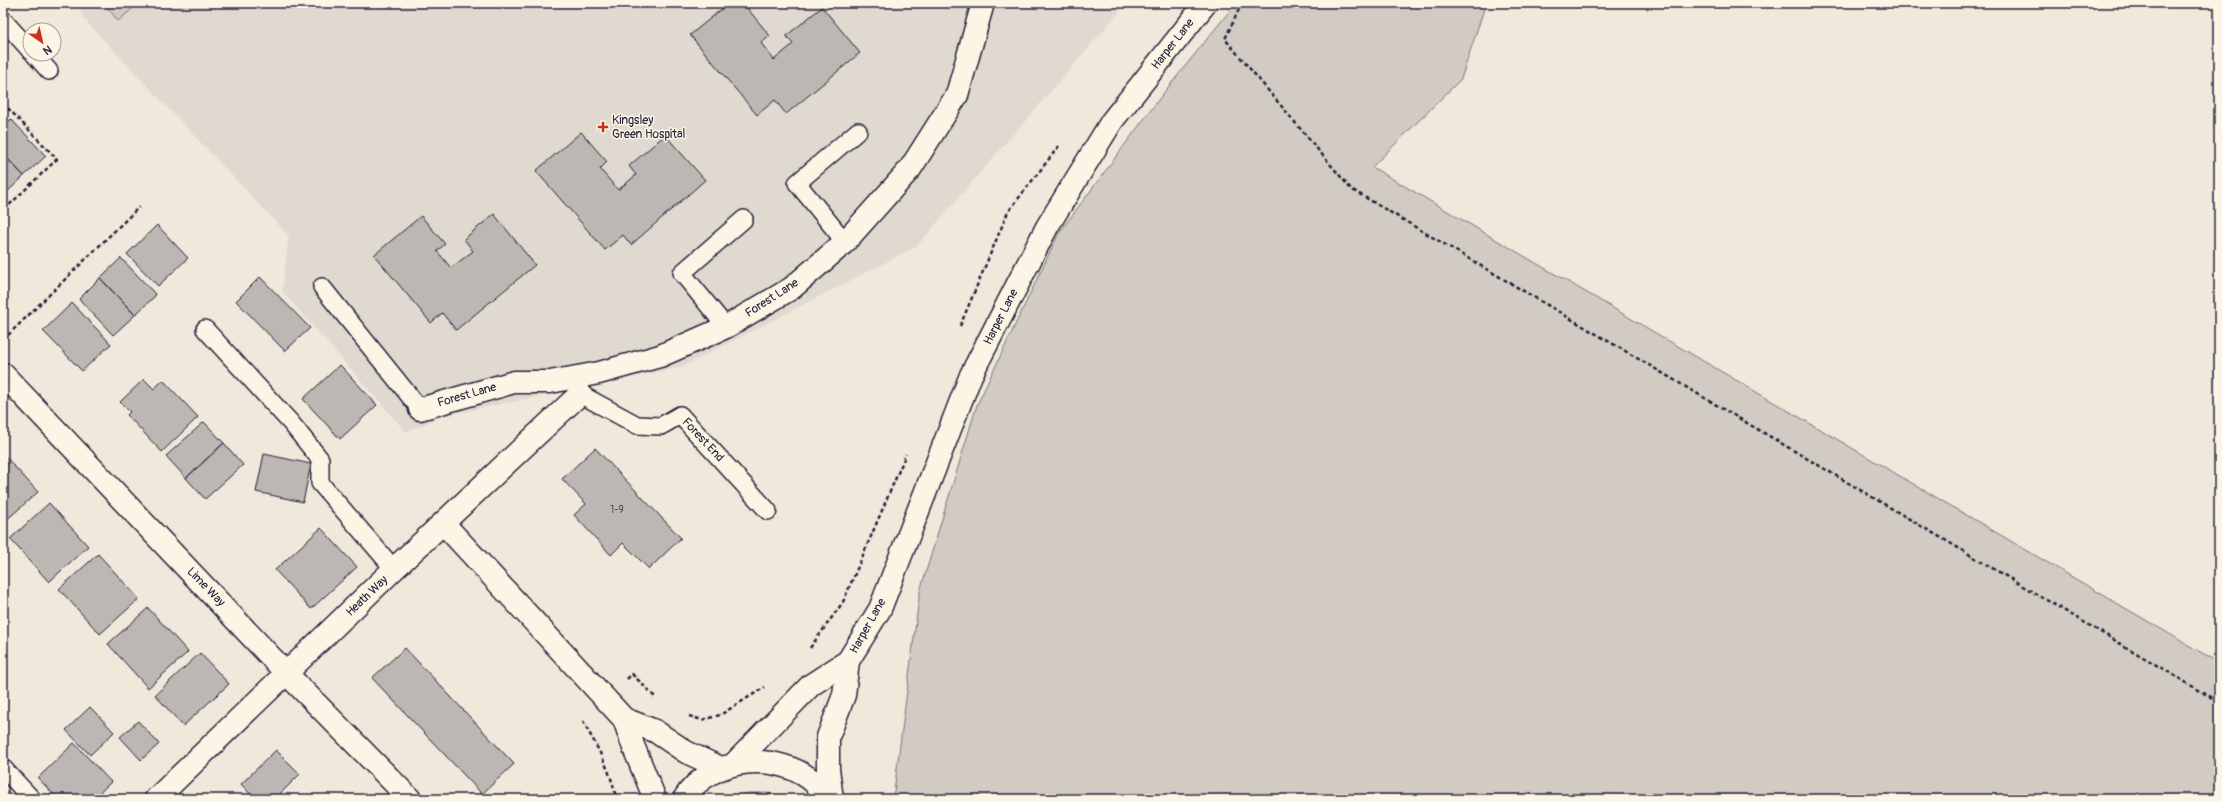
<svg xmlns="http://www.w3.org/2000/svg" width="2222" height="802" font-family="Pangolin,sans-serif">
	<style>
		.built { fill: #e0d9cf }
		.green { fill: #d1cbc3; stroke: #7a767f }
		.building { fill: #bcb7b3; stroke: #22223b }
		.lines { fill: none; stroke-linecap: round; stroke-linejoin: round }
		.service-casing { stroke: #22223b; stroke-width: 20 }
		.minor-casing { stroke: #22223b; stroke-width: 25 }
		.secondary-casing { stroke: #22223b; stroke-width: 25 }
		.path { stroke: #22223b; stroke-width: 2.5; stroke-dasharray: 4 3; stroke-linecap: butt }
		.service { stroke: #fcf5e5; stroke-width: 17 }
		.minor { stroke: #fcf5e5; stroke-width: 22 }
		.secondary { stroke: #fcf5e5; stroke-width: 22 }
		.poi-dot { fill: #c8321e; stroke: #fcf5e5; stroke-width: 1.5 }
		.labels { text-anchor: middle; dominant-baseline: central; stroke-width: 3; stroke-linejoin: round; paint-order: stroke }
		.number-label { font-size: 10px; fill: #484759 }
		.street-label { font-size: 12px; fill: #22223b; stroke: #fcf5e5 }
		.poi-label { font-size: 12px; fill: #22223b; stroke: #fcf5e5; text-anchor: start }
	</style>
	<rect width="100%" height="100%" fill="#efe8db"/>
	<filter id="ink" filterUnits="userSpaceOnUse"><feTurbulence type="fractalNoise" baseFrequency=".025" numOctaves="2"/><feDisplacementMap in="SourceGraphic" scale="8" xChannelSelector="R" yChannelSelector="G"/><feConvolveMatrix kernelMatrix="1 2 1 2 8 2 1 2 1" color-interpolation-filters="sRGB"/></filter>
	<g filter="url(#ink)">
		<path class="built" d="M79,3H1127L917,246L682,367L443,416L406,432L282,291L289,236L83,18Z"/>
		<path class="green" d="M104,3H139L118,21Z
			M1236,3H1486L1461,79L1372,167L2219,663V799H893L920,591L977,405L1059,233L1162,95Z
			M748,793H768L785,799H729Z"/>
		<path class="building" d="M729,3H743L770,36L761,43L774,60L793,44L786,36L822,7L860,53L786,114L775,100L757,115L690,35Z
			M11,119L46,156L24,176L3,154V127Z
			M581,132L607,162L600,169L618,190L636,175L629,166L665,135L705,180L631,245L623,235L605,250L536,171Z
			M3,154L24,176L3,196Z
			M494,214L535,265L456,330L442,313L431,323L374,255L421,216L445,244L437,251L451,268L473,251L464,239Z
			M157,225L188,258L158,286L127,254Z
			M121,258L156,295L135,315L100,278Z
			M260,277L310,328L285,351L236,301Z
			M100,278L135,315L113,335L79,299Z
			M72,303L111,344L82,371L43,331Z
			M340,365L377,405L340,439L303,399Z
			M144,379L154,389L163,380L198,417L162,452L127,415L130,412L120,402Z
			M204,422L224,443L186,478L166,456Z
			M224,443L243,465L205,499L186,478Z
			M595,448L681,538L649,569L623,543L611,555L574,515L586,504L562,479Z
			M3,454L38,492L3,523Z
			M264,454L311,464L303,502L256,492Z
			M49,503L88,546L49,582L10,539Z
			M321,528L357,567L311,609L275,570Z
			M98,554L139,599L100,634L59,589Z
			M148,608L188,652L148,688L108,644Z
			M405,648L514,764L482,794L372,678Z
			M200,653L229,684L183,726L155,695Z
			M90,707L114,732L90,755L66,730Z
			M138,721L159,744L141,760L120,737Z
			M74,743L111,782L93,799H58L38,778Z
			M276,750L300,774L275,799H255L241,784Z"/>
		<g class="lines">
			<g class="service-casing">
				<path id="service" d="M3,20L30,50
					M34,54L49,71
					M845,242L797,183L858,131
					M322,287L420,409
					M726,327L682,273L744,219
					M205,329L291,423L320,459V483L394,569
					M580,394L637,425L661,426L680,415L768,511
					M3,768L32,799"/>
			</g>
			<g class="minor-casing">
				<path id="minor" d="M3,374L287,674L410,799
					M420,409L514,382H550L599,373L660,356L726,327L792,288L845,242L910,169L957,95L983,3
					M444,524L624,719L634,748L655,799
					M624,719L655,731L686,752L721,768
					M156,799L394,569L580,394"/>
			</g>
			<g class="secondary-casing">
				<path id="secondary" d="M734,764L811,685L848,661L880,609L971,375L1047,227L1112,121L1206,3
					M684,799C710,756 780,750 816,784C820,789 824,794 827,799
					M832,799L828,769V737L844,695L848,661"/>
			</g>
			<path class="path" d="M1242,3L1225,39L1351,189L2219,702
				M3,103L57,159L3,211
				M960,326L1008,212L1059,146
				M3,340L139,207
				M810,648L843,602L906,454
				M627,679L632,674L656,698
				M689,716L702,720L720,715L765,687
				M583,721C596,746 612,771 616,799"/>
			<use href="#service" class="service"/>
			<use href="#minor" class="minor"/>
			<use href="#secondary" class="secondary"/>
		</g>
	</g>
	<path class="poi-dot" d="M601 121h4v4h4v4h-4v4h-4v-4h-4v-4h4z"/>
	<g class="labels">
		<g class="number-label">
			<text x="617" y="510">1-9</text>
		</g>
		<g class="street-label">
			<text transform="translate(1173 44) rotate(-52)">Harper Lane</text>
			<text transform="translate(772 298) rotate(-33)">Forest Lane</text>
			<text transform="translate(1001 317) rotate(-63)">Harper Lane</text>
			<text transform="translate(467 395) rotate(-16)">Forest Lane</text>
			<text transform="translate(703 440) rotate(47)">Forest End</text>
			<text transform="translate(206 587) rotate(46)">Lime Way</text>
			<text transform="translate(367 596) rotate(-44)">Heath Way</text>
			<text transform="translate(868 626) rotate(-61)">Harper Lane</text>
		</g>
		<g class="poi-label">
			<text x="612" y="120">Kingsley<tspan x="612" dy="14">Green Hospital</tspan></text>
		</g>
	</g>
	<rect width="2222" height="802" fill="none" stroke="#fcf5e5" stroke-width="16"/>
	<rect x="8" y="8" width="2206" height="786" fill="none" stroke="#22223b" stroke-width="1.5" filter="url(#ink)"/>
	<g transform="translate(42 42) rotate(146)"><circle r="19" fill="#fcf5e5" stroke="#a5a1a1"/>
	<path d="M0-3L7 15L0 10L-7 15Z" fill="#c8321e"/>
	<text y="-6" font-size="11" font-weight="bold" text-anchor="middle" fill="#22223b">N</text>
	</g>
</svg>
